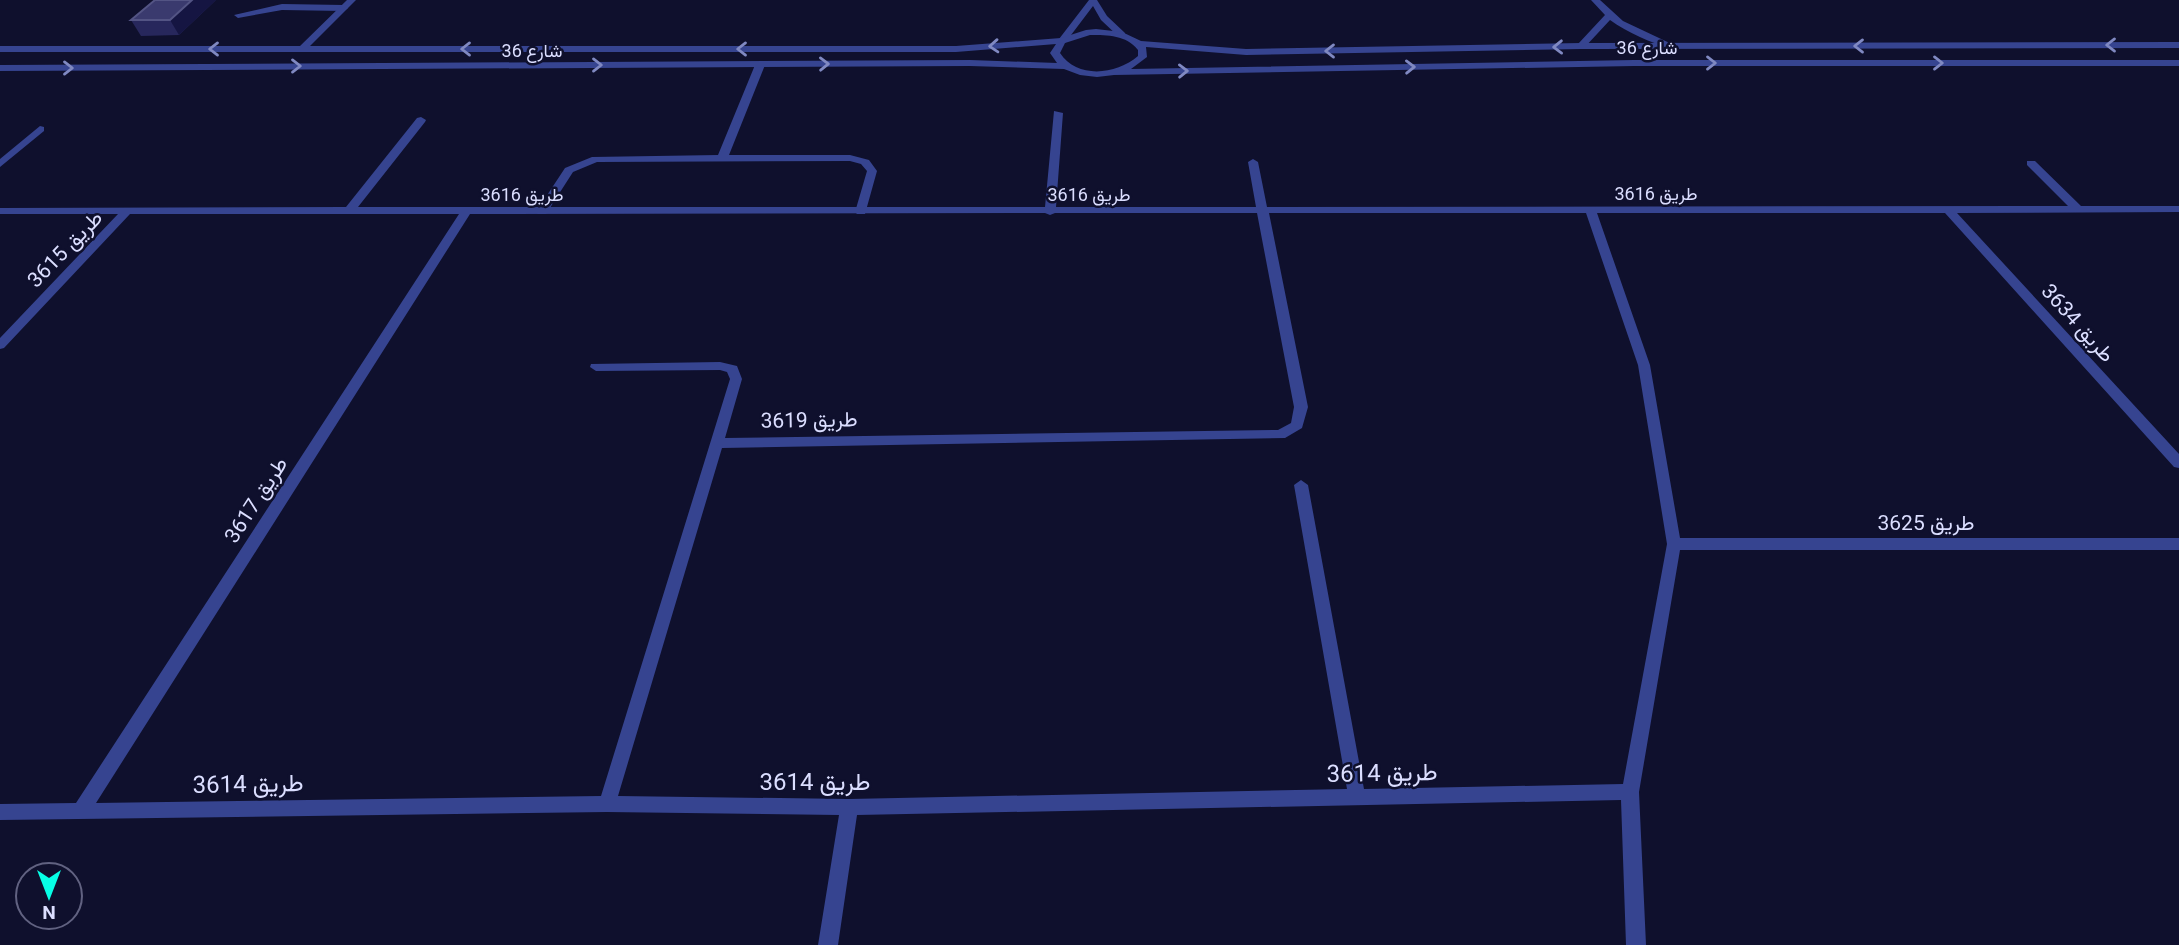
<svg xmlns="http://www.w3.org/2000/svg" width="2179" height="945" font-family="Roboto,Vazirmatn,sans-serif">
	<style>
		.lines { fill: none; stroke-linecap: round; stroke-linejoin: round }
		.service { fill: #364490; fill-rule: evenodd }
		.minor { fill: #364490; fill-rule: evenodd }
		.tertiary { fill: #364490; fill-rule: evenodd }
		.wall { fill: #27275c }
		.shaded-wall { fill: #151542 }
		.building { fill: #3a3a6e; stroke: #535484; stroke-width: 2 }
		.oneway { stroke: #8089c2 }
		.labels { text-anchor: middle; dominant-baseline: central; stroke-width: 5; stroke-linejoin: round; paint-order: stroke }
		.far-street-label { font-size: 18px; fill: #dbdeff; stroke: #0f102d }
		.street-label { font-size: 21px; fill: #dbdeff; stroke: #0f102d }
		.near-street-label { font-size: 24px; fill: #dbdeff; stroke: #0f102d }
	</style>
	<rect width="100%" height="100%" fill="#0f102d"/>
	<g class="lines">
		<path class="service" d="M282,4L344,5L348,8L344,11L282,10L238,18L234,15Z
			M760,62L765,65L729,155H850L869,160L877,171L865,214H857L855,212L867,171L861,164L850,161L597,162L573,172L546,214H538L536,212L565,168L592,157L718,155L755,65Z"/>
		<path class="minor" d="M347,0H356L305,51H299V47Z
			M1089,0H1097L1107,16L1125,33V37H1119L1101,20L1093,6L1065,43H1059V39Z
			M1591,0H1600L1623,21L1676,46L1671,49C1650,42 1628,33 1610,20L1584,48H1578V44L1605,15Z
			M1054,111L1063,113L1056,207H1256L1248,162L1253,159L1258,162L1267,207L2068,206L2027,165V161H2035L2081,206H2179V212L1957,213L2179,454V468L2174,467L1945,213H1597L1650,365L1680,538H2179V550H1680L1639,792L1646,945H1626L1621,800L857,815L838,945H818L839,815L607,812L0,820V804L76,803L459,214H130L4,348L0,349V338L118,214H0V208L346,207L417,118L421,117L426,120L425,122L358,207H1045ZM1045,213L1050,215L1055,213H1257L1294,407L1291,423L1278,430L725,438L742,379L737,366L720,362L591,364L590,367L596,371L720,370L727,372L730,379L601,796L96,803L470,214ZM1269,213H1586L1638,365L1667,544L1623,784L1364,789L1308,485L1301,480L1294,485L1347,789L849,799L618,796L722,448L1285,438L1302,428L1308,407Z
			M40,126L44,127V131L0,167V159Z"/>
		<path class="tertiary" d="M1096,29L1122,32L1141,41L1246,49L1581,43L2179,42V48L1581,49L1246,55L1146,47L1147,57L1131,69L1634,60H2179V66H1634L1114,75L1097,77L1080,75L1064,69L970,66L0,71V65L970,60L1057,63L1050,53L1056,44L956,52H0V46H956L1061,38L1086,30ZM1090,35C1108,35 1126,35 1138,50V56C1116,75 1077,79 1060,53L1065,43Z"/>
	</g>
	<path class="wall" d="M216,0L179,35L141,36L131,20Z"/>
	<path class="shaded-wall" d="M192,0H216L179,35L170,20Z"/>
	<path class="building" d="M155,0H192L170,20H131Z"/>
	<defs><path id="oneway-chevron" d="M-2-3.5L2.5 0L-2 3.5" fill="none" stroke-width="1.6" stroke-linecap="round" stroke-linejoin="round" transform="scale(1.75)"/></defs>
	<g class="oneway">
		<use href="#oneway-chevron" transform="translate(2111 45) rotate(180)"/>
		<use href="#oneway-chevron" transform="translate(994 46) rotate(176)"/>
		<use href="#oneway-chevron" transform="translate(1859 46) rotate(180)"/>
		<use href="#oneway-chevron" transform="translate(1558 47) rotate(179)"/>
		<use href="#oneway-chevron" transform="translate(214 49) rotate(180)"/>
		<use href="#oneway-chevron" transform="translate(466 49) rotate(180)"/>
		<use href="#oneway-chevron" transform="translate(742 49) rotate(180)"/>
		<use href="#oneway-chevron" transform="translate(1330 51) rotate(180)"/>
		<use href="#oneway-chevron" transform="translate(1711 63)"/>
		<use href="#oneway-chevron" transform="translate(1938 63)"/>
		<use href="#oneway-chevron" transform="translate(824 64) rotate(-1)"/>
		<use href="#oneway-chevron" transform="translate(597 65)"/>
		<use href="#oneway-chevron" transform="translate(296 66)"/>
		<use href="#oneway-chevron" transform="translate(1410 67) rotate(-1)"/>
		<use href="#oneway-chevron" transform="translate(68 68)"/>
		<use href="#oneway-chevron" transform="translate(1183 71) rotate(-1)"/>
	</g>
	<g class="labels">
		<g class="far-street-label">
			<text x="1647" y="47">شارع 36</text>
			<text x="532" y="50">شارع 36</text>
			<text x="1656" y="193">طريق 3616</text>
			<text x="522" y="194">طريق 3616</text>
			<text x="1089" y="194">طريق 3616</text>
		</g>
		<g class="street-label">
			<text transform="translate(65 249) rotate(-46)">طريق 3615</text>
			<text transform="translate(2078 323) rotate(48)">طريق 3634</text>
			<text transform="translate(809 420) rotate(-1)">طريق 3619</text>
			<text transform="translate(256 500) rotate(-57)">طريق 3617</text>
			<text x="1926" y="523">طريق 3625</text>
		</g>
		<g class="near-street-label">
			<text transform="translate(1382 773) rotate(-1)">طريق 3614</text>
			<text x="815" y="782">طريق 3614</text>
			<text transform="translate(248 784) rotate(-1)">طريق 3614</text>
		</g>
	</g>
	<g transform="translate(49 896) rotate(180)"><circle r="33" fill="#0f102d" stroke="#616281" stroke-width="2"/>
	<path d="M0-5L12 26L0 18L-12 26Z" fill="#07ffe6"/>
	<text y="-10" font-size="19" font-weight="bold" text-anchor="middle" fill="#dbdeff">N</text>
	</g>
</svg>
